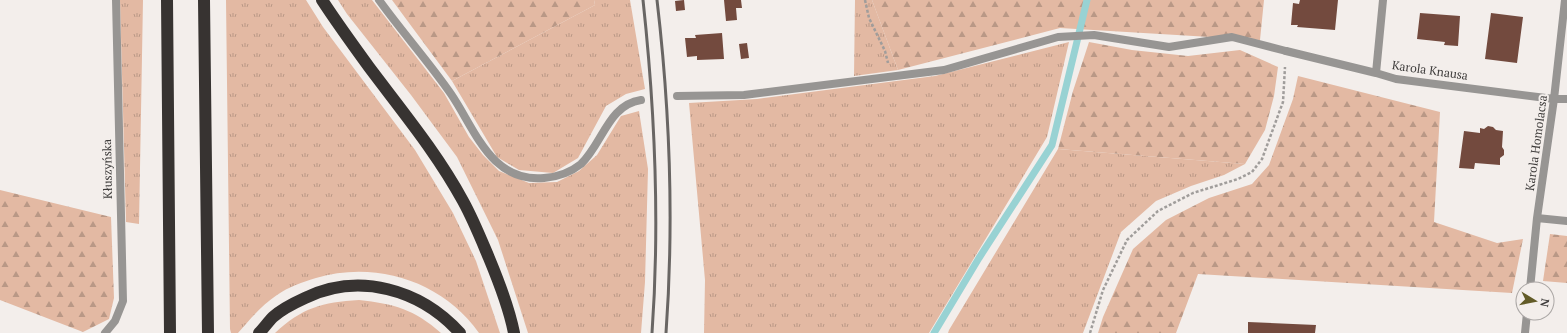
<svg xmlns="http://www.w3.org/2000/svg" width="1567" height="333" font-family="'PT Serif',serif">
	<style>
		.grass { fill: url(#grass-tufts) }
		.forest { fill: url(#forest-firs) }
		.lines { fill: none; stroke-linecap: round; stroke-linejoin: round }
		.stream { stroke: #98d2d3; stroke-width: 7 }
		.building { fill: #734a3e }
		.path { stroke: #a09d9b; stroke-width: 2.5; stroke-dasharray: 3 2; stroke-linecap: butt }
		.lane { stroke: #979593; stroke-width: 8 }
		.street { stroke: #979593; stroke-width: 8 }
		.highway { stroke: #373331; stroke-width: 12 }
		.rail { stroke: #696664; stroke-width: 3 }
		.labels { text-anchor: middle; dominant-baseline: central; stroke-width: 4; stroke-linejoin: round; paint-order: stroke }
		.street-label { font-size: 12px; fill: #3e3c3b; stroke: #f3eeeb }
	</style>
	<defs>
		<pattern id="grass-tufts" width="24" height="20" patternUnits="userSpaceOnUse"><rect width="24" height="20" fill="#e3b9a3"/><path d="M3 7l-1-3M5 7V3M7 7l1-3M15 17l-1-3M17 17v-4M19 17l1-3" fill="none" stroke="#b99886"/></pattern>
		<pattern id="forest-firs" width="22" height="20" patternUnits="userSpaceOnUse"><rect width="22" height="20" fill="#e3b9a3"/><path d="M5 1l3.5 6h-7zM16 11l3.5 6h-7z" fill="#b99886"/></pattern>
	</defs>
	<rect width="100%" height="100%" fill="#f3eeeb"/>
	<path class="grass" d="M120,0H143L139,224L126,222Z
		M226,0H306L323,27L415,150L453,213L476,261L500,333H479C443,281 375,260 316,278C303,282 288,287 277,295C262,305 250,319 238,333H231L230,329Z
		M338,0H372L444,93L469,137L483,155L499,171L529,183L557,182L579,171L597,155L621,116L639,111L648,169L645,282L641,333H528L498,240L457,157L411,95L347,14Z
		M594,0H630L645,89L626,94L606,106L578,158L553,173L519,170L497,157L452,81L595,5Z
		M855,0H872L898,70L854,76Z
		M1069,42L1047,137L929,333H704L705,280L689,103L757,99L935,76Z
		M1058,149L1245,164L1224,175L1191,186L1156,201L1121,232L1083,333H948L949,330Z
		M359,300C394,304 414,309 441,333H275C302,308 322,302 359,300Z"/>
	<path class="forest" d="M392,0H594L595,5L452,81Z
		M872,0H1264L1260,40L1060,28L898,70Z
		M1089,42L1132,50L1188,56L1240,50L1278,67L1274,96L1265,130L1245,164L1058,149L1073,91Z
		M1298,76L1440,112L1434,222L1497,243L1523,239L1512,293L1198,274L1176,333H1098L1103,317L1133,249L1166,220L1209,198L1252,184L1269,165L1293,99Z
		M0,190L111,217L114,298L109,319L83,332L0,300Z
		M1550,234L1567,236V283L1543,281Z"/>
	<g class="lines">
		<path class="stream" d="M934,333L979,258L1052,145L1087,0"/>
	</g>
	<path class="building" d="M684,0L685,10L676,11L675,1Z
		M724,0H741L742,8H736L737,20L726,21Z
		M1300,0H1338L1335,30L1297,27L1298,25H1291L1293,3L1299,4Z
		M1420,13L1460,16L1458,46L1444,45L1445,42L1417,39Z
		M1491,13L1523,17L1517,63L1485,59Z
		M722,33L724,59L697,60V56L687,57L685,38H696L695,35Z
		M747,43L749,58L741,59L739,44Z
		M1488,126L1493,127L1496,130L1503,131L1502,147L1504,150V155L1500,158V165L1475,163L1474,169L1459,168L1464,131L1480,133V128L1484,129Z
		M1248,322L1316,325L1315,333H1248Z"/>
	<g class="lines">
		<path class="path" d="M865,0L869,18L885,51L888,63
			M1090,333L1103,290L1127,240L1158,211L1193,193L1238,179L1252,172L1262,159L1283,102L1285,67"/>
		<path class="lane" d="M379,0C402,32 429,62 451,94C475,129 491,183 544,178C557,177 571,172 581,164C603,143 608,105 641,100
			M677,96L744,95L944,70L1058,37L1094,35L1169,47L1232,37L1286,51"/>
		<path class="street" d="M1383,0L1376,73L1396,79L1554,99H1567
			M1286,51L1376,73
			M1537,218L1567,221
			M1530,289L1537,218L1554,99L1565,0
			M105,333L115,321L123,301L116,0
			M1525,333L1527,313"/>
		<path class="highway" d="M167,0L170,333
			M204,0L208,333
			M322,0C337,23 353,45 369,67C402,111 437,153 463,201C473,219 481,239 489,258C499,282 509,307 514,333
			M259,333C264,328 268,322 273,317C282,309 294,303 305,298C359,272 420,289 460,333"/>
		<path class="rail" d="M643,0C655,111 660,222 652,333
			M657,0C670,111 674,222 666,333"/>
	</g>
	<g class="labels">
		<g class="street-label">
			<text transform="translate(1430 70) rotate(8)">Karola Knausa</text>
			<text transform="translate(1536 143) rotate(-82)">Karola Homolacsa</text>
			<text transform="translate(107 169) rotate(-91)">Kłuszyńska</text>
		</g>
	</g>
	<g transform="translate(1535 301) rotate(100)"><circle r="19" fill="#f3eeeb" stroke="#aba7a5"/>
	<path d="M0-3L7 15L0 10L-7 15Z" fill="#625b27"/>
	<text y="-6" font-size="11" font-weight="bold" text-anchor="middle" fill="#3e3c3b">N</text>
	</g>
</svg>
